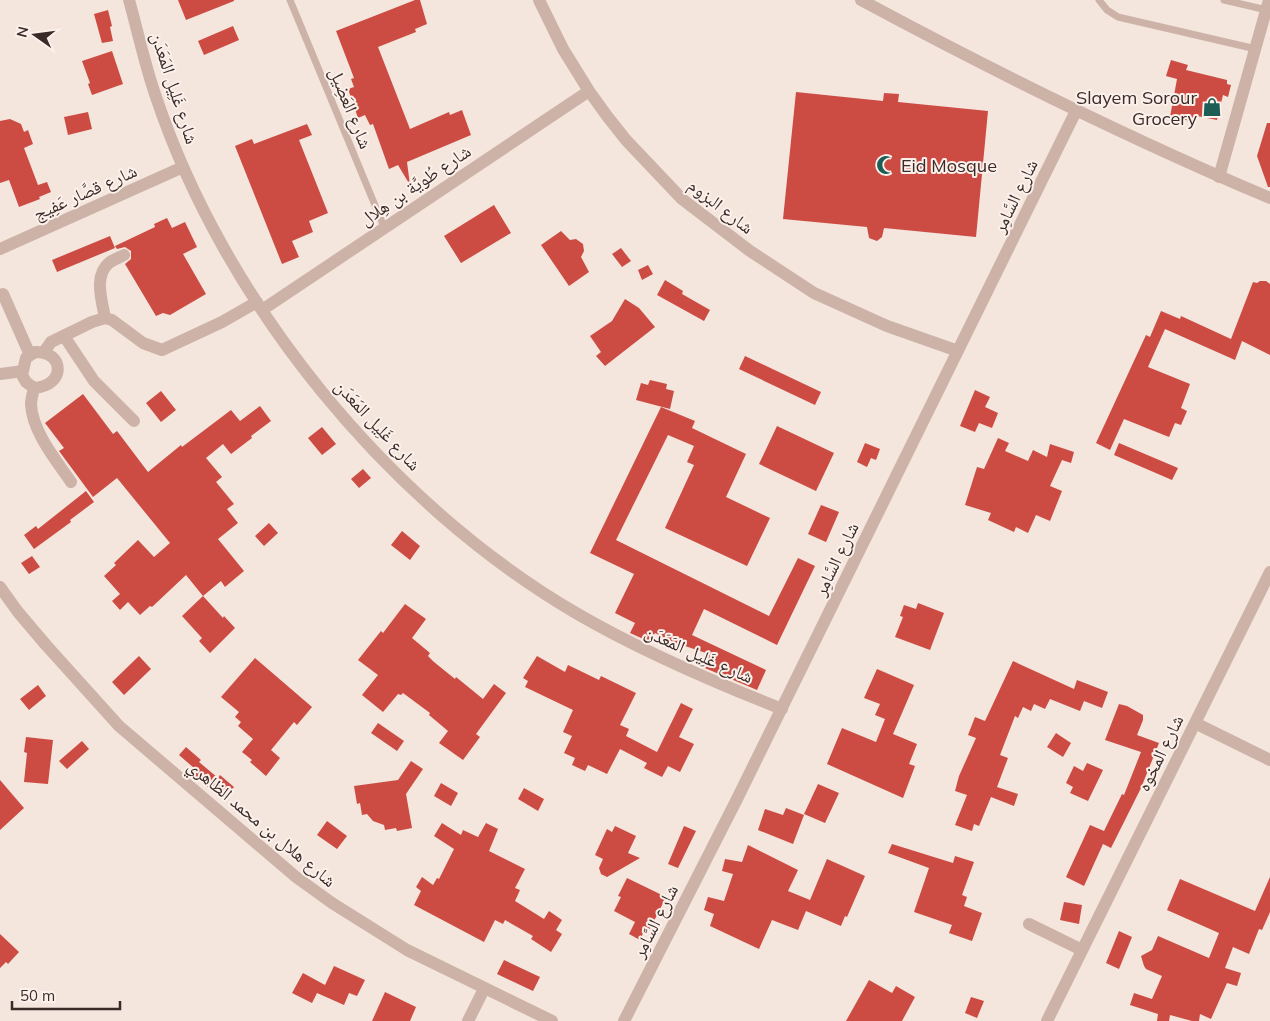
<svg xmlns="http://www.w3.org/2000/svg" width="1270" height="1021" font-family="Mulish,'Noto Naskh Arabic',sans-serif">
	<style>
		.building { fill: #cc4c43 }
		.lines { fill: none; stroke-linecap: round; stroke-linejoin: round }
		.service { stroke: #cdb2a8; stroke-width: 7 }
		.minor { stroke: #cdb2a8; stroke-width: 12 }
		.tertiary { stroke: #cdb2a8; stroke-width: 12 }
		.labels { text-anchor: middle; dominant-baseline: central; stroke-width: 4; stroke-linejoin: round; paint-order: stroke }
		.street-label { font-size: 18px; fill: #3a2b29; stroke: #fbf0ea }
		.poi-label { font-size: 18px; fill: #3a2b29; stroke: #fbf0ea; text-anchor: end }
	</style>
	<rect width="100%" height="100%" fill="#f4e5dd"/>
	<path class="building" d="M178,0H234V1L186,20Z
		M415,0H420L427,24L415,29L416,32L378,47L410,129L449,112L450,115L462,110L471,135L407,162L410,185L398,165L389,169L373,124L370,125L365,115L358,118L348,89L354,87L351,79L354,78L336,31Z
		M108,10L112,26L110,27L113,41L102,43L94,14Z
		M233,26L239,40L204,55L198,41Z
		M112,51L123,84L92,95L88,84L90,83L82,61Z
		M1171,60L1188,65L1186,70L1227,80V84L1231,85L1228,97L1223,95L1217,120L1197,116L1196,122L1170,117L1177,79L1166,76Z
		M796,92L883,101L884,93L899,94L898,102L988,111L976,237L884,228L882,237L877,241L869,238L867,227L783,219Z
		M88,112L92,129L68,135L64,117Z
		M10,119L21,124L24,132L28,130L33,144L24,148L38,185L47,182L51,192L39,197L40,199L19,207L9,180L0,183V121Z
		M1267,123H1270V187H1268L1257,156Z
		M307,124L312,135L299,140L328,213L309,221L313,232L292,241L299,257L282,264L235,146L252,139L254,144Z
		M494,205L511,233L461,263L444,236Z
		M167,218L172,228L185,222L197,247L183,254L206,294L170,315L163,313L156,316L125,264L131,259V251L125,247L117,249L115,246L155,227L154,224Z
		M561,231L570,240L576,239L583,244L584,251L581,257L589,272L569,286L541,245Z
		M110,236L115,248L57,272L52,260Z
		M621,248L631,261L622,267L612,254Z
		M648,265L653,274L642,280L638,270Z
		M665,280L683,291L682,294L710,310L704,321L657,295Z
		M1260,281H1266L1270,284V355L1242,341L1235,360L1165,329L1148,367L1190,384L1181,408L1187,411L1181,425L1175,423L1169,437L1124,419L1110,450L1096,443L1146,335L1150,337L1161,311L1180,319L1181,316L1231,339L1253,282L1257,283Z
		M625,299L639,308L655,327L605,366L596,356L601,352L590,336L612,321Z
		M745,356L821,392L815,405L739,369Z
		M650,380L667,384L666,389L674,391L670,409L636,400L641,383L648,385Z
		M975,390L990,397L985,407L998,413L992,428L979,423L975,432L960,426Z
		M161,391L176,410L161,422L146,403Z
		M83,394L113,434L117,431L148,472L181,445L182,447L231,410L240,421L260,406L271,421L251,436L252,438L231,454L223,444L206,458L222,477L216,482L234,504L227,509L238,523L218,539L244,571L225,587L221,581L203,596L186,575L152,607L150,606L140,615L128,602L120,610L112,601L120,594L104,576L116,565L114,563L138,540L154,557L170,543L117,478L93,497L59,451L64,448L45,423Z
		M661,407L695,421L692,428L746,454L726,497L770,518L747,566L665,528L694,465L687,462L694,446L668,435L616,540L769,616L798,558L815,566L777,645L704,609L692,635L766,670L757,690L700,666L706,653L673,642L655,633L650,642L630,633L635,623L615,613L634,574L590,553Z
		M777,426L834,453L816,491L759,464Z
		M322,427L336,444L322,455L308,438Z
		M998,438L1009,443L1005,451L1028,461L1033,450L1047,457L1050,444L1074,452L1071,463L1062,460L1050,486L1062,491L1050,521L1036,515L1028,533L1016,527L1014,532L988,520L991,513L965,505L977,467L984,469Z
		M865,443L880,449L876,460L871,458L867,467L857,462Z
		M1119,443L1178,468L1172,480L1114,455Z
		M363,469L371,478L359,488L351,479Z
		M86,491L94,502L70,520L71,522L34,549L24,535L36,526L38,529Z
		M821,505L839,512L826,542L808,534Z
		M269,523L278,533L264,546L255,536Z
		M402,531L420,546L410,560L391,545Z
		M32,556L40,567L29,574L21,563Z
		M203,596L223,618L224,616L235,628L210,653L199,641L202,638L182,616Z
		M918,603L944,613L930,650L895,637L903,617L900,616L904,605L916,609Z
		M405,604L426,619L412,638L430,653L428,656L434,662L455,679L456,677L483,699L494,684L506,693L476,734L480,737L463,760L439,743L448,731L429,715L430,713L403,693L401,695L398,694L383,712L362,695L378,675L358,660L381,631L383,633Z
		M139,656L151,669L124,695L112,682Z
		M537,656L565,672L568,665L599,680L601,676L636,693L620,725L629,729L626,736L657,752L681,703L693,709L679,737L694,744L680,772L668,766L662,777L644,768L647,763L620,749L607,774L588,765L585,771L572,765L575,758L564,753L572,736L563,732L573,710L525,687L528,681L523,678Z
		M255,658L312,707L297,725L294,722L271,750L280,758L266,776L250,762L252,760L242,752L253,739L238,726L241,722L235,717L239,712L221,697Z
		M1013,661L1074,689L1077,680L1108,692L1102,708L1084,701L1080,711L1050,699L1045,709L1034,704L1031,711L1023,707L1018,718L1015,716L1000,755L1008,758L997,787L1018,794L1014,806L991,797L979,826L974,824L972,831L955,825L967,795L955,791L959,776L976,738L968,735L975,717L985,721Z
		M877,669L914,685L893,734L917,744L909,764L915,766L903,798L827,764L842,728L876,742L885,719L875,715L880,704L864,698Z
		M38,685L46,696L29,710L20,699Z
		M1119,704L1127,706L1143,715V720L1137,735L1159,743L1141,788L1111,848L1103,844L1084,886L1066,877L1090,825L1104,831L1122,794L1124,795L1141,752L1105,740Z
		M378,723L404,741L397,751L371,733Z
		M1056,733L1071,743L1063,757L1047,747Z
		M26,737L53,740L48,784L24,782L27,753L24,752Z
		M82,741L89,749L67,769L59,761Z
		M186,747L201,760L199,762L218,778L220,775L234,787L226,796L212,785L215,781L209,788L191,772L196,766L194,768L179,755Z
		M411,761L423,769L406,794L412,828L397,831L396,828L385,830L384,825L373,821L367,814L362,815L360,803L357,804L354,786L398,780Z
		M1087,763L1103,770L1088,801L1070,793L1073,787L1066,783L1074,766L1083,771Z
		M0,780L24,808L0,830Z
		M441,783L458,793L451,806L434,796Z
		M818,784L839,793L825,823L804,814Z
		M524,788L544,799L538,811L518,799Z
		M786,808L804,815L793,844L758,830L765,809L783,815Z
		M327,821L347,836L337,849L317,835Z
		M442,823L461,835L463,830L478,837L486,823L498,829L489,851L525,869L515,888L520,890L515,901L544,919L549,911L562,920L556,930L562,934L551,952L531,939L533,936L505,920L503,924L495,920L484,942L414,905L421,891L416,887L422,877L433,885L437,878L439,879L454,849L434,836Z
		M615,826L636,836L628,853L640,858L607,877L601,874L599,868L603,859L595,855L607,829L612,832Z
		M684,826L696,831L678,868L668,864Z
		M892,844L953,863L955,856L974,862L962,895L967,897L964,906L982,913L972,941L949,933L952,925L914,912L929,868L888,853Z
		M748,845L798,870L788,891L810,900L827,859L865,876L847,917L845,916L841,926L806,911L798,930L772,920L759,949L710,926L714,914L704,910L708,897L724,901L733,874L722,871L725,859L742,862Z
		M1270,877V912L1262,930L1259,929L1249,954L1233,947L1225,968L1241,973L1237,986L1227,983L1211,1019L1200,1014L1199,1021H1192L1170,1015L1169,1021H1157L1158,1014L1130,1005L1134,993L1152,999L1162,976L1146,969L1144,966L1141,956L1152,950L1158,936L1209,958L1219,933L1167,910L1180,879L1255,911Z
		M627,878L666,897L650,929L646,927L640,940L629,934L635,922L614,911L621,897L618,896Z
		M1064,902L1082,905L1079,924L1060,920Z
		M1119,931L1132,937L1119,969L1106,963Z
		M0,934L19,952L8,964L6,962L0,968Z
		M504,960L540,977L533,991L497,974Z
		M334,966L365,980L357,996L349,993L344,1005L317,993L312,1003L292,993L303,973L325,985Z
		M869,980L892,993L896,986L915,997L902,1021H846Z
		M385,992L416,1007L410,1021H372Z
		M971,997L984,1001L977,1018L965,1013Z"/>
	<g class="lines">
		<path class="service" d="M290,0L384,227
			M1099,0L1107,10L1118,17L1256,49
			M1224,0L1267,10"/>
		<path class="minor" d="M129,0C138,32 145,66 156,97C225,303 388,503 576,613C641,651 711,681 782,709
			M539,0L563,49L589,91L607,116L626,140L682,199L750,251L814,293L887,326L958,351
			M1219,177L1269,0
			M0,249L183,167
			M3,294L30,355
			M262,310L589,91
			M105,318C102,301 93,275 110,262C115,259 120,257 124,255
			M64,336L94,381L134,421
			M35,352C65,351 66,386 34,388L26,382L22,375L26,358Z
			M44,352L51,342L92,322L105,318L112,320L143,343L162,350L222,322L257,302
			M0,374L23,371
			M34,388C33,393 31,399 31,404C32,431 56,460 71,482
			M0,587L18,612L46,645L119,726L296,877L332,903L407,950L552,1021
			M1195,723L1270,760
			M1029,924L1082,950
			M468,1021L484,989
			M624,1021L737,799L1076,111
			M1047,1021L1270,572"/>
		<path class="tertiary" d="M861,0C995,72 1130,139 1270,198"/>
	</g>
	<defs>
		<g id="shop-bare" transform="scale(1.5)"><path d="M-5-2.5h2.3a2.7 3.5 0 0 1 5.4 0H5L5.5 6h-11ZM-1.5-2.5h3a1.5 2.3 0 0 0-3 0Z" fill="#1c5e56" stroke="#fbf0ea" stroke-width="2.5" paint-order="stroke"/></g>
		<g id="mosque-bare" transform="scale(1.5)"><path d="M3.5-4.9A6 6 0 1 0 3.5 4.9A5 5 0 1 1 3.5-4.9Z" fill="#1c5e56" stroke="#fbf0ea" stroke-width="2.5" paint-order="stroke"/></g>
	</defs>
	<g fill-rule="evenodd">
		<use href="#shop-bare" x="1212" y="107"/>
		<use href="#mosque-bare" x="886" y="165"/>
	</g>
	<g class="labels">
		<g class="street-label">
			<text transform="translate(175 88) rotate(72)">شارع غَلِيل المَعَدَن</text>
			<text transform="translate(351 108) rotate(68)">شارع العَضِيل</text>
			<text transform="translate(415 185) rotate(-34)">شارع طُويَّة بن هِلال</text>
			<text transform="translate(85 192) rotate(-24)">شارع قصَّار عَفِيج</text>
			<text transform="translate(1015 196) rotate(-64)">شارع السَّامِر</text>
			<text transform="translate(721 206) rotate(38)">شارع البزوم</text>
			<text transform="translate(378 425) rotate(47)">شارع غَلِيل المَعَدَن</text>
			<text transform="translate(836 559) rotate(-64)">شارع السَّامِر</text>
			<text transform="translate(699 654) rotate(24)">شارع غَلِيل المَعَدَن</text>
			<text transform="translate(1160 753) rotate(-64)">شارع المخوه</text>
			<text transform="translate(262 823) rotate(40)">شارع هلال بن محمد الظاهري</text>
			<text transform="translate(655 921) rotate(-63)">شارع السَّامِر</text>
		</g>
		<g class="poi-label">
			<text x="1197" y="97">Slayem Sorour<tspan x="1197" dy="21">Grocery</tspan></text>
			<text x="901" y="165" text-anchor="start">Eid Mosque</text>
		</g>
	</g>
	<g transform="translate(35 35) rotate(284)" stroke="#fbf0ea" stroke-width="4" paint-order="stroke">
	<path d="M0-4L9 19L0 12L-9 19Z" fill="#3a2b29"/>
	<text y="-8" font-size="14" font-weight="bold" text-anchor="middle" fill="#3a2b29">N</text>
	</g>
	<path d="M12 1001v8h108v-8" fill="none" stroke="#3a2b29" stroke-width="2.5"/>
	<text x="20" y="1001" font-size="15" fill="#3a2b29" stroke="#fbf0ea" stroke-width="4" paint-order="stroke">50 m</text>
</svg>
